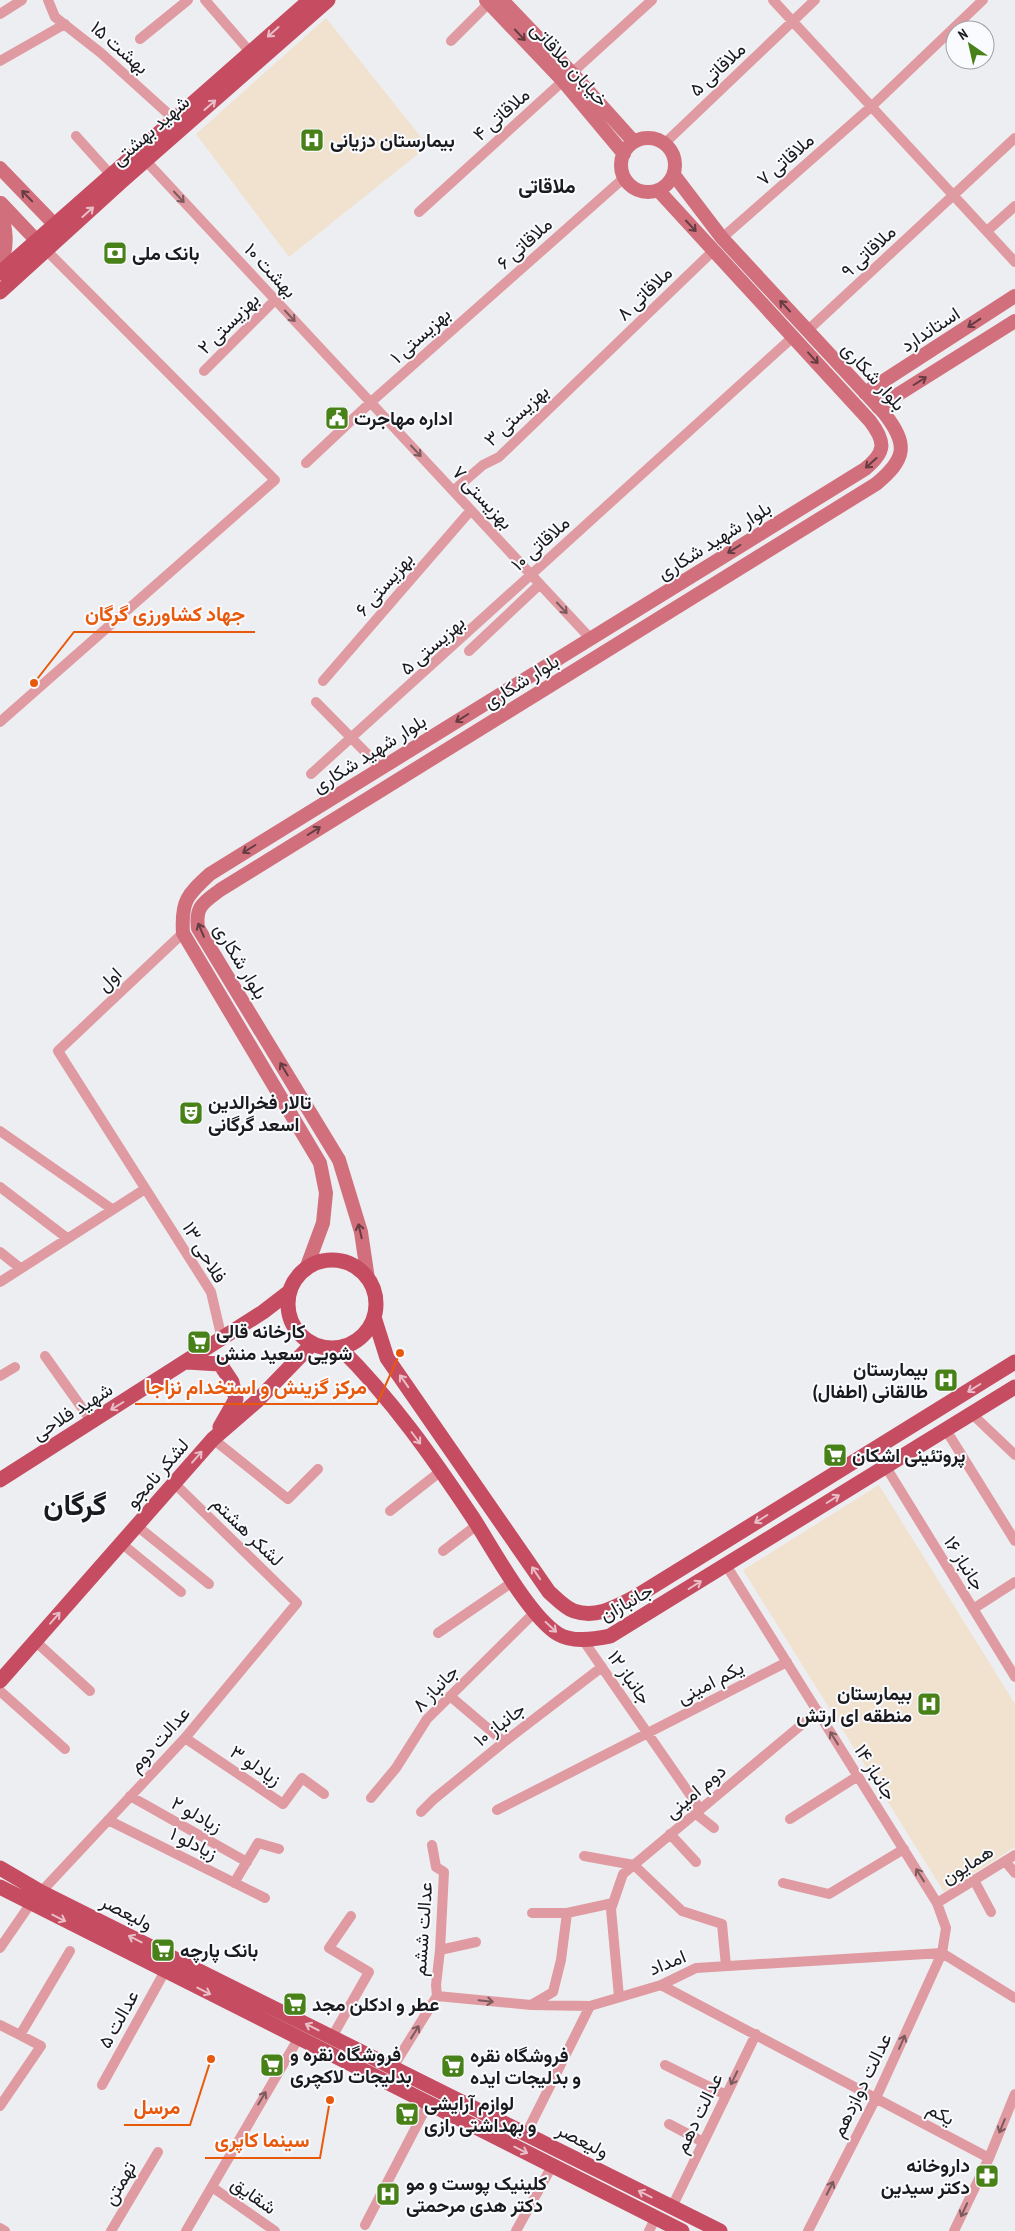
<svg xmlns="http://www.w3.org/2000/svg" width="1015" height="2231" font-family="'PT Sans Narrow',Vazirmatn,sans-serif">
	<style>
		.medical { fill: #f1e1cf }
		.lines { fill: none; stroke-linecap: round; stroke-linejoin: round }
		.street { stroke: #df9ba1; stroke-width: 10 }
		.secondary { stroke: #d26f7c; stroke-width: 14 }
		.primary { stroke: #c64c61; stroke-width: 15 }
		.oneway { stroke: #e8bec8 }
		.oneway2 { stroke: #643c42 }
		.oneway3 { stroke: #7c5a5e }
		.labels { text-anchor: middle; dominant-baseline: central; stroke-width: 4; stroke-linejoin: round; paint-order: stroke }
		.street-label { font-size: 19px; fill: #1a1a1c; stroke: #fafbff }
		.poi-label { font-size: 19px; font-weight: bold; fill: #1a1a1c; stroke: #fafbff; text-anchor: start }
		.neighbourhood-label { font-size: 20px; font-weight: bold; fill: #1a1a1c; stroke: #fafbff }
		.town-label { font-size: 29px; font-weight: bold; fill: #1a1a1c; stroke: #fafbff }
		.leader { fill: none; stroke: #e8590c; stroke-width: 2 }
		.callout-dot { fill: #e8590c; stroke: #fafbff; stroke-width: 2 }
		.callout-label { font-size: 20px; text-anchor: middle; font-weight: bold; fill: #e8590c; stroke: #fafbff; stroke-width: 4; stroke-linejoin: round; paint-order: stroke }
	</style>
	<rect width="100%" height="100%" fill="#edeef1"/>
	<path class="medical" d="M326,18L428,146L289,257L196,134Z
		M879,1485L1015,1704V1847L944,1892L743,1570Z"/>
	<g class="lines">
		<path class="street" d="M48,0L55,17L101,53L174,119
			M205,0L251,53
			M773,0L1015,262
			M0,14L22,0
			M140,39L188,0
			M451,41L492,0
			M0,61L65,24
			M76,136L111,175
			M665,143L815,0
			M146,161L590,638
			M419,212L652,0
			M987,231L1015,206
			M722,238L872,106L983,0
			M807,331L1015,138
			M204,371L275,300
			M306,463L371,402L625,177
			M453,491L483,465L499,457L714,250
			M469,651L540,584
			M323,681L471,510
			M316,702L381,768
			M0,722L275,480L46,250
			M311,774L793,337
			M183,933L58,1051L211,1292L222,1339
			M0,1131L112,1209
			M0,1187L67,1238
			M0,1252L20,1268
			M0,1282L145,1189
			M45,1356L92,1422
			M0,1376L15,1367
			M972,1414L1015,1455
			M946,1430L1015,1541
			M213,1439L288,1499L318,1469
			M886,1467L1015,1677
			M390,1511L441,1471
			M137,1526L209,1584
			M121,1543L181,1592
			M443,1551L477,1525
			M726,1565L937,1903L946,1928L942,1953L876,2098L808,2231
			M973,1609L1015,1582
			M438,1633L514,1581
			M583,1640L700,1809
			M35,1641L90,1691
			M0,1691L65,1749
			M450,1696L504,1742
			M185,1738L283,1804L302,1778L324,1794
			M130,1796L247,1862
			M371,1798L396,1768L427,1719L535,1612
			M497,1810L787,1662
			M421,1812L434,1799L504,1742L602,1667
			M695,1813L714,1828
			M790,1819L858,1776
			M108,1820L265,1898
			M670,1834L696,1862
			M584,1856L634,1865L682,1911L722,1924L726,1966
			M1005,1861L1015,1873
			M974,1880L991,1912
			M234,1883L258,1843L279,1849
			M783,1883L829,1894L904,1849
			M41,1892L185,1738L297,1603L174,1483
			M937,1903L1015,1855
			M532,1913H567L613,1903
			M0,1948L31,1903
			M440,1950L476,1942
			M942,1953L1015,1998
			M661,1985L989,2158
			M437,1996L531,2005L590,2006L661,1985L696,1968L942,1953
			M619,1997L611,1909L623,1874L818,1711
			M531,2005L553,1992L561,1960L567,1913
			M0,2025L20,2035L70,1951
			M332,2037L369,1972L329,1948L351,1916
			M665,2065L726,2095
			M393,2067L437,1996L436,1985L440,1950L444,1872L436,1867L432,1845
			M102,2085L165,1971
			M0,2106L41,2046L20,2035
			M669,2124L703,2142
			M526,2134L590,2006
			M212,2187L275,2231
			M672,2207L756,2034
			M365,2225L428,2104
			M0,2228L5,2231
			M111,2231L158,2152
			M186,2231L298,2039
			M516,2231L552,2166
			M649,2231L656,2217
			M954,2231L989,2158L1015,2094"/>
		<path class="secondary" d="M486,0L563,81L624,154
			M502,0L572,73L634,142
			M621 165a27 27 0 1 1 54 0a27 27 0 1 1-54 0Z
			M0,168L54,224
			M1,203L36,240
			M0,206C6,228 9,246 0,267
			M865,393L1015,296
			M878,407L1015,321
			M306,1269L323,1223L326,1193L320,1163L183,933C181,901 187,895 210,874L865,469C886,452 886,442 870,421L658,190
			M368,1279L361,1232L339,1160L198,928C195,906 204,902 220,890L876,484C906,459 909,445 884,413L722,238L674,175"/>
		<path class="primary" d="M0,273L310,0
			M0,292L122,181L328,0
			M288 1304a44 44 0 1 1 88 0a44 44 0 1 1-88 0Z
			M374,1317L387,1358L549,1592C556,1598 565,1608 574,1611C597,1619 617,1606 637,1596L1015,1362
			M340,1348C391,1398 433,1458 473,1518C493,1549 529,1616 558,1634C573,1643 594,1639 610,1636L1015,1387
			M187,1362L220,1364L232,1382L236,1399L220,1427
			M0,1480L263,1312L289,1292
			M0,1681L213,1439L257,1401L312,1344
			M0,1868L41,1892L720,2231
			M0,1887L682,2231"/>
	</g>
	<defs><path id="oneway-shaft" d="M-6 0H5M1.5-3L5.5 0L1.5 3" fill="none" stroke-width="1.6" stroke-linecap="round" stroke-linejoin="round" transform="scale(1.25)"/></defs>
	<g class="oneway">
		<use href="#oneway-shaft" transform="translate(273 32) rotate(138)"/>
		<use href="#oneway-shaft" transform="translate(210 105) rotate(-41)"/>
		<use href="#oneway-shaft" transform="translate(88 212) rotate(-42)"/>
		<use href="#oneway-shaft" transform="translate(404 1381) rotate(-125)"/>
		<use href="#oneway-shaft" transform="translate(974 1388) rotate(148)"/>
		<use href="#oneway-shaft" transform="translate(117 1406) rotate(148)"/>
		<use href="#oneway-shaft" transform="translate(416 1438) rotate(53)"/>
		<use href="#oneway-shaft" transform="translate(197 1457) rotate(-49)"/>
		<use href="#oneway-shaft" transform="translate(833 1499) rotate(-32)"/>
		<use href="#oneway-shaft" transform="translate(761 1519) rotate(148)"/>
		<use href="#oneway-shaft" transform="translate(536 1573) rotate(-124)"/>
		<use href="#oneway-shaft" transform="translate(695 1585) rotate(-32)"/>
		<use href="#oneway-shaft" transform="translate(55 1618) rotate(-49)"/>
		<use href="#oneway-shaft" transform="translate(551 1627) rotate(43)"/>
		<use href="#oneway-shaft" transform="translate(59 1918) rotate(27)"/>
		<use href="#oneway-shaft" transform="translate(135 1939) rotate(-153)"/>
		<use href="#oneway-shaft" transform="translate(204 1991) rotate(27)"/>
		<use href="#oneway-shaft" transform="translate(312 2027) rotate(-153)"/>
		<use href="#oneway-shaft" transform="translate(521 2150) rotate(27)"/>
		<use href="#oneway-shaft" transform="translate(645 2194) rotate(-153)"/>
	</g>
	<g class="oneway2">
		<use href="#oneway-shaft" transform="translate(520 35) rotate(47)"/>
		<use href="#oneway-shaft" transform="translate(27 196) rotate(-134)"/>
		<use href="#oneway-shaft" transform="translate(691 226) rotate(47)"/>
		<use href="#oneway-shaft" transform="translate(785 306) rotate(-133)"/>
		<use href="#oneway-shaft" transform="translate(974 323) rotate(147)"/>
		<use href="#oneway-shaft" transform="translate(813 358) rotate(48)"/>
		<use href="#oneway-shaft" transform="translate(920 381) rotate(-32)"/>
		<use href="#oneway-shaft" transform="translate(871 463) rotate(138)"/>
		<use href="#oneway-shaft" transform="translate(734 549) rotate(148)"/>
		<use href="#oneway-shaft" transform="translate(462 718) rotate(148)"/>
		<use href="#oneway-shaft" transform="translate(314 831) rotate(-32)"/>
		<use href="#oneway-shaft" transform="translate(249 849) rotate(148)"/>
		<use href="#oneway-shaft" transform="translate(201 930) rotate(-113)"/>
		<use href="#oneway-shaft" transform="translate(284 1069) rotate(-121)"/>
		<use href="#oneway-shaft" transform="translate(360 1231) rotate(-103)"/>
	</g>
	<g class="oneway3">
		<use href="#oneway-shaft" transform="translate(179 197) rotate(47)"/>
		<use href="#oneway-shaft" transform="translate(290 316) rotate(47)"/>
		<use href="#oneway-shaft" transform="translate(416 451) rotate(47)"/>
		<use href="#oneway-shaft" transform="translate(562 608) rotate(47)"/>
		<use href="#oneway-shaft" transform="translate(834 1738) rotate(-122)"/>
		<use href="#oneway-shaft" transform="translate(920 1875) rotate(-122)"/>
		<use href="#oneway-shaft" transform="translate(486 2001) rotate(6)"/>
		<use href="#oneway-shaft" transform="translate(415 2032) rotate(-58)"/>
		<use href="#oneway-shaft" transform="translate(902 2042) rotate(-66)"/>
		<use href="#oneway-shaft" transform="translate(734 2078) rotate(116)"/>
		<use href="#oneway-shaft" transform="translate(262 2098) rotate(-59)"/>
		<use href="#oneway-shaft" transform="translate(1002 2126) rotate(112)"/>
		<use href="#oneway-shaft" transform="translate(830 2188) rotate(-63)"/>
		<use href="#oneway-shaft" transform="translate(964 2210) rotate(115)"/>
	</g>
	<defs>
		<g id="hospital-square" transform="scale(1.25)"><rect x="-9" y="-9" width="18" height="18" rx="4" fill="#498119" stroke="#fafbff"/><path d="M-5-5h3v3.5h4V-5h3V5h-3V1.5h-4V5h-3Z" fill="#fff"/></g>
		<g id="bank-square" transform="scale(1.25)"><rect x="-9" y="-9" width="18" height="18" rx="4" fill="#498119" stroke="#fafbff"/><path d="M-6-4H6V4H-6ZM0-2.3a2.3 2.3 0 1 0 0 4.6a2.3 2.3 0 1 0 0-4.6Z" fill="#fff"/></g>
		<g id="civic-square" transform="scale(1.25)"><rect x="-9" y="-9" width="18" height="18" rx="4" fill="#498119" stroke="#fafbff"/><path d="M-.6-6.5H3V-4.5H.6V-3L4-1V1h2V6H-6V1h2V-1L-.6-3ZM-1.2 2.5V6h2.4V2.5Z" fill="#fff"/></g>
		<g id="theatre-square" transform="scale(1.25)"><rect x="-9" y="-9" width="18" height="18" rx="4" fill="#498119" stroke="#fafbff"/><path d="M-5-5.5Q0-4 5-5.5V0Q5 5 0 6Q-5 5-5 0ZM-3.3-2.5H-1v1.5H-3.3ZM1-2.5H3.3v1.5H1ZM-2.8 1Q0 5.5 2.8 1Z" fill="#fff"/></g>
		<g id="supermarket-square" transform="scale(1.25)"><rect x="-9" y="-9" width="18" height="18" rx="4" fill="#498119" stroke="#fafbff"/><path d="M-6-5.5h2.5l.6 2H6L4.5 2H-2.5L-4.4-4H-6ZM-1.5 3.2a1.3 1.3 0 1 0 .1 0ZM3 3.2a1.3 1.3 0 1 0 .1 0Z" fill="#fff"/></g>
		<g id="pharmacy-square" transform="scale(1.25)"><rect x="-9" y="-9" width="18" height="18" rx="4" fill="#498119" stroke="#fafbff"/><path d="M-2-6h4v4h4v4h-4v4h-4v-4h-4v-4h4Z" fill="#fff"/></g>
	</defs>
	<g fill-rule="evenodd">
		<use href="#hospital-square" x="312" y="140"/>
		<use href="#bank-square" x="115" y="253"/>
		<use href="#civic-square" x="337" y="418"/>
		<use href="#theatre-square" x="191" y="1113"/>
		<use href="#supermarket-square" x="199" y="1342"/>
		<use href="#hospital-square" x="946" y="1380"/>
		<use href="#supermarket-square" x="835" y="1455"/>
		<use href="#hospital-square" x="929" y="1704"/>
		<use href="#supermarket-square" x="163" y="1950"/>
		<use href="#supermarket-square" x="295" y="2004"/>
		<use href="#supermarket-square" x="272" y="2065"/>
		<use href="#supermarket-square" x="453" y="2066"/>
		<use href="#supermarket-square" x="407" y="2114"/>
		<use href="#pharmacy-square" x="987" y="2176"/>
		<use href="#hospital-square" x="388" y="2194"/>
	</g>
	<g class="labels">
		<g class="street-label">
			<text transform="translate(120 47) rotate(41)">بهشت ۱۵</text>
			<text transform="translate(570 64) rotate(48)">خیابان ملاقاتی</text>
			<text transform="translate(717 69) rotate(-43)">ملاقاتی ۵</text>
			<text transform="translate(501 114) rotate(-42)">ملاقاتی ۴</text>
			<text transform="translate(150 130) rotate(-41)">شهید بهشتی</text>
			<text transform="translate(785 159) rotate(-41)">۷ ملاقاتی</text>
			<text transform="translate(524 243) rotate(-42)">۶ ملاقاتی</text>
			<text transform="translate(868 251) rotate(-43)">ملاقاتی ۹</text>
			<text transform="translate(271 270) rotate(47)">بهشت ۱۰</text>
			<text transform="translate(644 293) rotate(-44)">ملاقاتی ۸</text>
			<text transform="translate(228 323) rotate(-45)">۲ بهزیستی</text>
			<text transform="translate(930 329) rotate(-33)">استاندارد</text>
			<text transform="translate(420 335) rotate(-42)">بهزیستی ۱</text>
			<text transform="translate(874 376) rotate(48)">بلوار شکاری</text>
			<text transform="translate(516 415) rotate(-43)">۳ بهزیستی</text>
			<text transform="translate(483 497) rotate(47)">۷ بهزیستی</text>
			<text transform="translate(714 540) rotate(-32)">بلوار شهید شکاری</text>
			<text transform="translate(540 543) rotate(-42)">۱۰ ملاقاتی</text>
			<text transform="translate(384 584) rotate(-49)">بهزیستی ۶</text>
			<text transform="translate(432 645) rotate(-41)">۵ بهزیستی</text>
			<text transform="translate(521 681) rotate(-32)">بلوار شکاری</text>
			<text transform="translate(369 753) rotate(-32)">بلوار شهید شکاری</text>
			<text transform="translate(241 961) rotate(59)">بلوار شکاری</text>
			<text transform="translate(109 979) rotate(-43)">اول</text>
			<text transform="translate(205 1252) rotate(59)">۱۳ فلاحی</text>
			<text transform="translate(72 1411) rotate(-32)">شهید فلاحی</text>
			<text transform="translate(157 1473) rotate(-49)">لشکر نامجو</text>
			<text transform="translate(248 1531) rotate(44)">لشکر هشتم</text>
			<text transform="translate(965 1563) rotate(58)">جانباز ۱۶</text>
			<text transform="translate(626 1602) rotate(-29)">جانبازان</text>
			<text transform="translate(630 1677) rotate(55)">۱۲ جانباز</text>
			<text transform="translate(710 1682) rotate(-27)">یکم امینی</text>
			<text transform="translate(435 1688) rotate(-46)">جانباز ۸</text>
			<text transform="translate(499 1724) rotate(-38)">۱۰ جانباز</text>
			<text transform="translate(159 1739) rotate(-48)">عدالت دوم</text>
			<text transform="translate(256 1765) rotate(34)">زیادلو ۳</text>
			<text transform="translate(876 1772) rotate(58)">جانباز ۱۴</text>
			<text transform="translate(695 1791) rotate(-40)">دوم امینی</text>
			<text transform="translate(197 1814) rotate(29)">زیادلو ۲</text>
			<text transform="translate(194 1843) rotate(26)">زیادلو ۱</text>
			<text transform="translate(967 1864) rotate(-32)">همایون</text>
			<text transform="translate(127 1912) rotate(27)">ولیعصر</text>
			<text transform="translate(422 1929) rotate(-86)">عدالت ششم</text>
			<text transform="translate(667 1962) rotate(-22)">امداد</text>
			<text transform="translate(118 2019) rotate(-61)">عدالت ۵</text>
			<text transform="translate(861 2085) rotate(-64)">عدالت دوازدهم</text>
			<text transform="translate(698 2113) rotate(-64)">عدالت دهم</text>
			<text transform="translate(941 2113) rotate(28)">یکم</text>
			<text transform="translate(583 2140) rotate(27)">ولیعصر</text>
			<text transform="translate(119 2183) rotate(-60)">تهمتن</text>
			<text transform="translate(254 2195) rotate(35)">شقایق</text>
		</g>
		<g class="poi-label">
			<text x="330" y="140">بیمارستان دزیانی</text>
			<text x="132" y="253">بانک ملی</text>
			<text x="354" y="418">اداره مهاجرت</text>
			<text x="208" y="1102">تالار فخرالدین<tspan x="208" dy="22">اسعد گرگانی</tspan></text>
			<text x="216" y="1331">کارخانه قالی<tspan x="216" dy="22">شویی سعید منش</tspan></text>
			<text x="928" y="1369" text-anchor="end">بیمارستان<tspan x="928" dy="22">طالقانی (اطفال)</tspan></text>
			<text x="852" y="1455">پروتئینی اشکان</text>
			<text x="912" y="1693" text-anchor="end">بیمارستان<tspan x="912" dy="22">منطقه ای ارتش</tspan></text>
			<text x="180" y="1950">بانک پارچه</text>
			<text x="312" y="2004">عطر و ادکلن مجد</text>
			<text x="290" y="2054">فروشگاه نقره و<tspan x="290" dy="22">بدلیجات لاکچری</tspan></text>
			<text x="470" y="2055">فروشگاه نقره<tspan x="470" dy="22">و بدلیجات ایده</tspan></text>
			<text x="424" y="2103">لوازم آرایشی<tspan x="424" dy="22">و بهداشتی رازی</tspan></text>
			<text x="970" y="2165" text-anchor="end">داروخانه<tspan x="970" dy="22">دکتر سیدین</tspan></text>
			<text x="406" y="2183">کلینیک پوست و مو<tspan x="406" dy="22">دکتر هدی مرحمتی</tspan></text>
		</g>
		<g class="neighbourhood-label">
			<text x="547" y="186">ملاقاتی</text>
		</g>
		<g class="town-label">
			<text x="75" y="1504">گرگان</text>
		</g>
	</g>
	<path class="leader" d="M34 683L74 632H255M400 1353L377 1404H135M211 2059L190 2125H124M330 2100L320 2158H205"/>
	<g class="callout-dot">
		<circle cx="34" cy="683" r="5"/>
		<circle cx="400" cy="1353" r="5"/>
		<circle cx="211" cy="2059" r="5"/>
		<circle cx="330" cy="2100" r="5"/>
	</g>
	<g class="callout-label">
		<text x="165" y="621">جهاد کشاورزی گرگان</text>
		<text x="256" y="1394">مرکز گزینش و استخدام نزاجا</text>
		<text x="157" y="2114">مرسل</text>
		<text x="262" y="2147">سینما کاپری</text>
	</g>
	<g transform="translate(970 45) rotate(326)"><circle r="24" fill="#fafbff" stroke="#a0a1a4"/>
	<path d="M0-4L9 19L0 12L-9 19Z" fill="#498119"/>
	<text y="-8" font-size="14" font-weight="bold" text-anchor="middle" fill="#1a1a1c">N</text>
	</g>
</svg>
